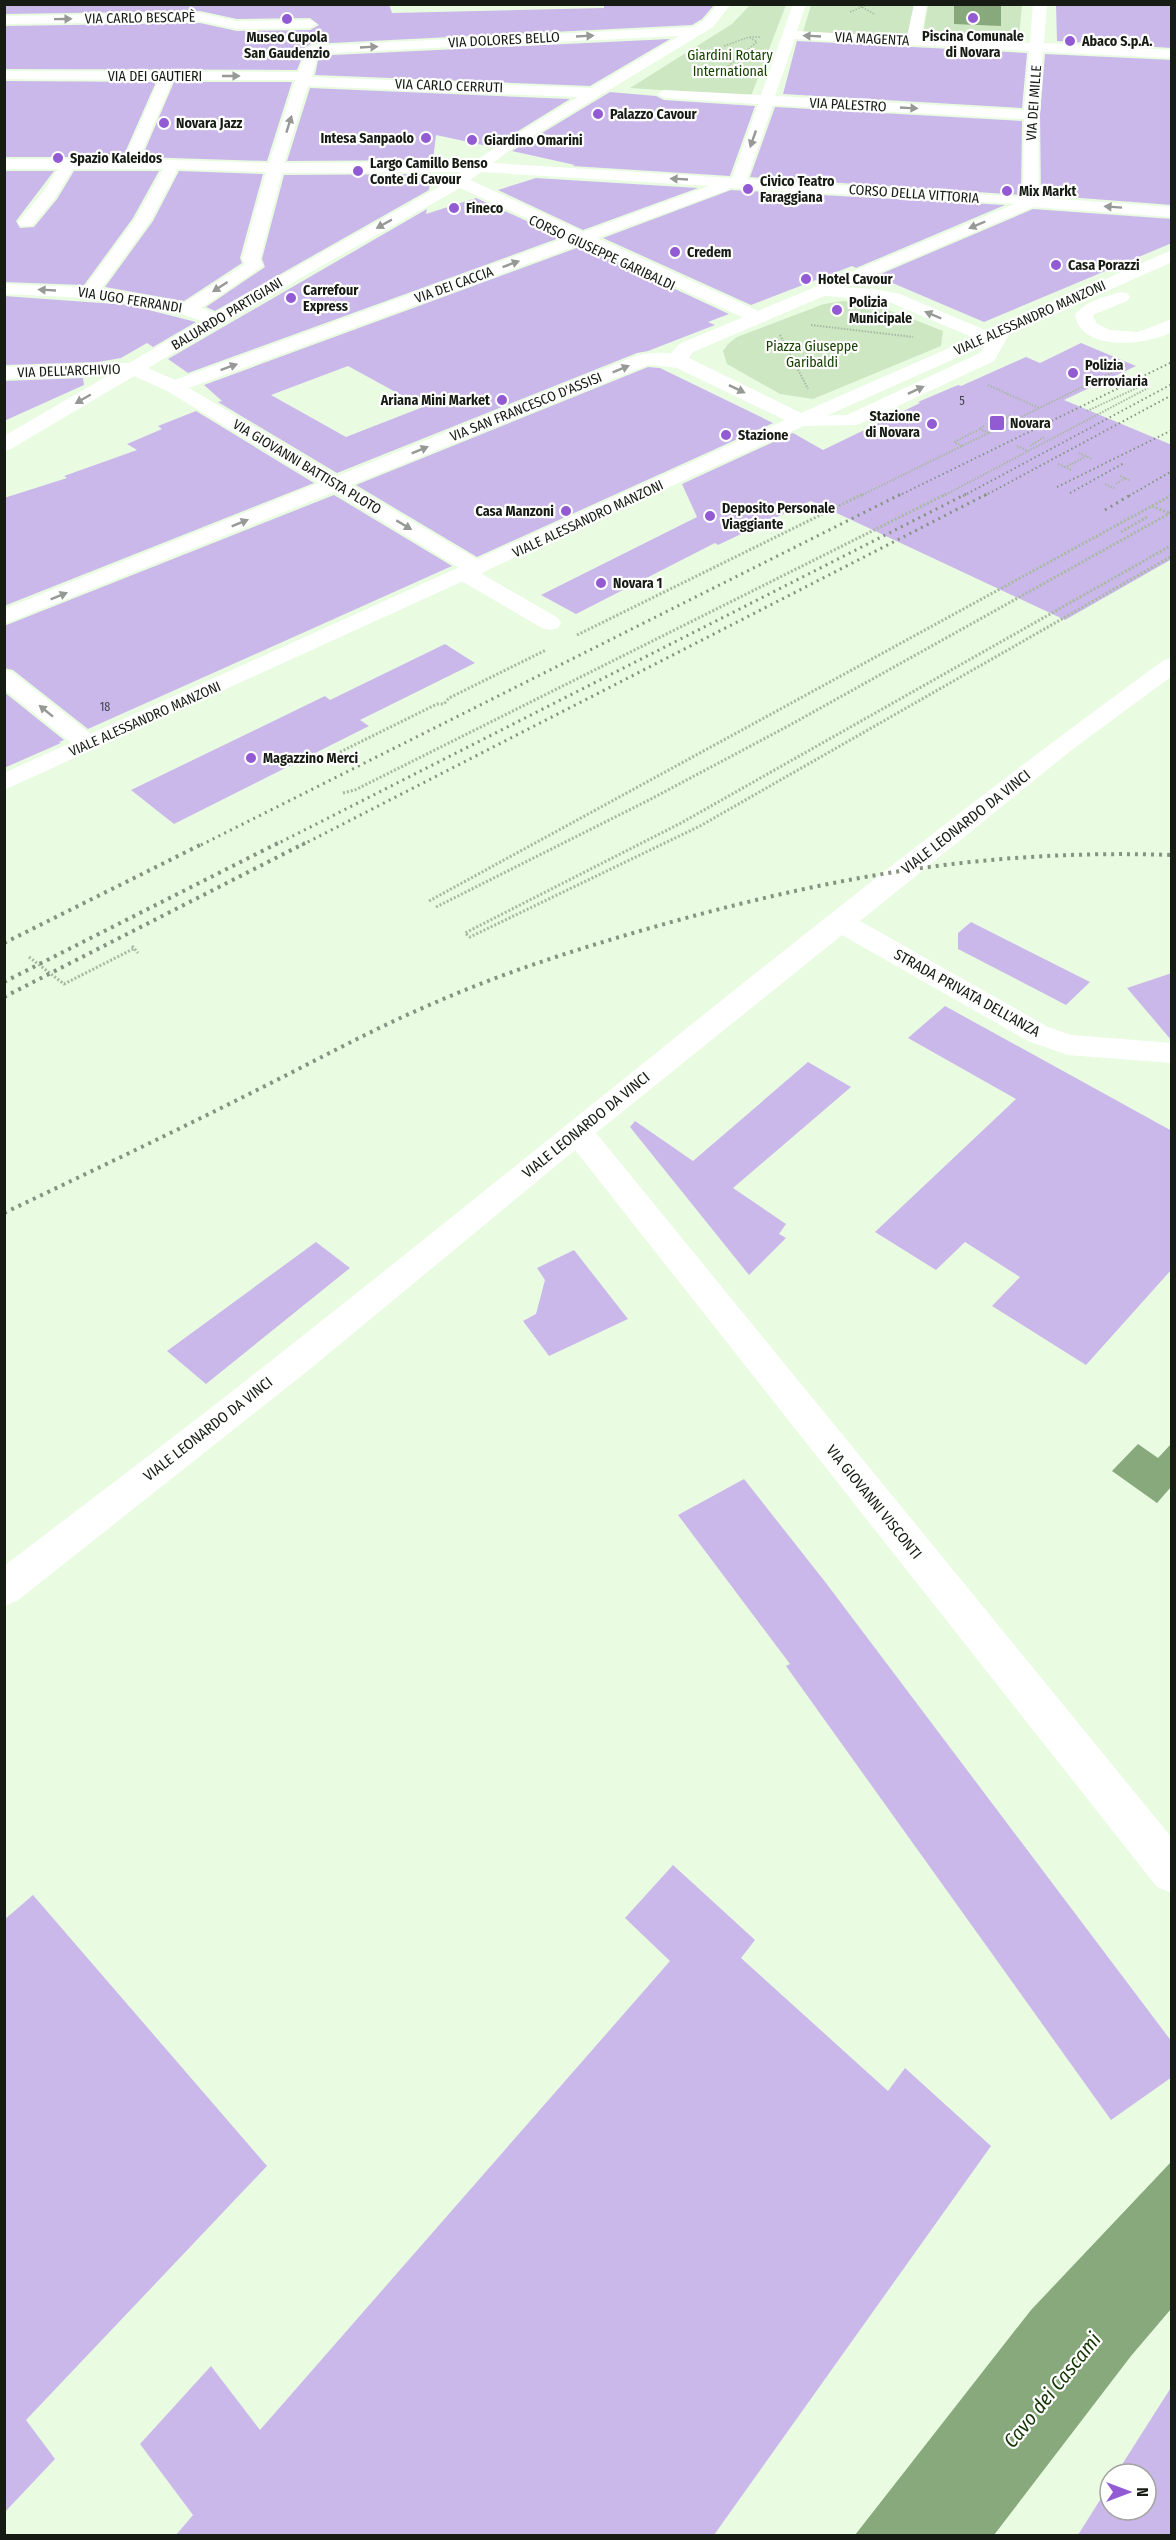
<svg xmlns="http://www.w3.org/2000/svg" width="1176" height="2540" font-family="'Fira Sans Condensed',sans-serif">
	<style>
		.green { fill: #cde7c3 }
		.water { fill: #87a97b }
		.building { fill: #cbb8eb; fill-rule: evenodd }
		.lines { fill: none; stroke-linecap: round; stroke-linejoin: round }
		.path-far2 { stroke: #a9b8a3; stroke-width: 1.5; stroke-dasharray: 1.5 1.5; stroke-linecap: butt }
		.path-far1 { stroke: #a9b8a3; stroke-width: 2; stroke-dasharray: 1.5 1.5; stroke-linecap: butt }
		.path { stroke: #a9b8a3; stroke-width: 3; stroke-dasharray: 2 2; stroke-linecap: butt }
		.minor { fill: #fff; fill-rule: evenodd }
		.major { fill: #fff; fill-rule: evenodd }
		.rail-far2 { stroke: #869381; stroke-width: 2; stroke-dasharray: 1.5 3; stroke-linecap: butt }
		.rail-far1 { stroke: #869381; stroke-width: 3; stroke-dasharray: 2 4.5; stroke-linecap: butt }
		.rail { stroke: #869381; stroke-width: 4; stroke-dasharray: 3 5; stroke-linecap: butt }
		.oneway { fill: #969995 }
		.poi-dot { fill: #925ad3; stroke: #fff; stroke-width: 2 }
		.labels { text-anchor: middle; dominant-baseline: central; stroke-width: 4.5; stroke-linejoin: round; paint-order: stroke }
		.number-label { font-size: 12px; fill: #434349 }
		.far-street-label { font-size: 14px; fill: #161c13; stroke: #fff }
		.far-poi-label { font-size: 14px; font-weight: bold; fill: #161c13; stroke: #fff; text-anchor: start }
		.far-park-label { font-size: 14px; fill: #164100; stroke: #fff }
		.street-label { font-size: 15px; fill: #161c13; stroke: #fff }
		.near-water-label { font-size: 20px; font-style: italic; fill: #143504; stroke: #fff }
	</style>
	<rect width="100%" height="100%" fill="#e9fce2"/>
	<path class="green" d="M750,5H786L751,96L630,88L732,24Z
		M811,5H915L909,37L803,32Z
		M928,5H1022L1019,37L1014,39L923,34Z
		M843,301C881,305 908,317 943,331L941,346L813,399L780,394L727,364L723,351L728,344L737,337L824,304Z"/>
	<path class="water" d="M954,5H1001V26L954,24Z
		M1138,1444L1158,1458L1171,1444V1487L1157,1503L1112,1471Z
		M1171,2162V2309L1131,2356L994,2535H855L1031,2310Z"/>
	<path class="building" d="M4,4H389L392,13L604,8V4H715L702,19L692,25L311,44L302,49L308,55L302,57L297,70L4,69V26L200,23L237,31L310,30L319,25L310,18L237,19L200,11L4,14Z
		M1056,4H1172V48L1057,41Z
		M670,39L590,86L315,75L318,60L312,56Z
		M797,41L1027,53L1022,108L783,94Z
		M1045,54L1172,60V205L1041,195L1040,115Z
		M4,81L156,82L123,157H4Z
		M174,82H292L267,161L142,157Z
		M310,88L570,99L492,147L436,135L433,160L287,161Z
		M610,92L656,96L664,100L755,106L730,176L572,166L575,165L512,151Z
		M775,107L1022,121L1021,195L750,177Z
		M4,171H54L16,221L20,228L34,227L57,199L74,171H159L133,218L84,285L4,282Z
		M179,171L263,174L240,258L242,263L184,301L105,287L153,221Z
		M431,174L429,190L215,311L206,307L265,267L262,259L284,175Z
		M536,178L698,188L583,230L498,190Z
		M731,190L1005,205L856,268L852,266L751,305L603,238Z
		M476,198L562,237L188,373L168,359L427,209L426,214Z
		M1033,209L1172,219V243L984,322L876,276Z
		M582,246L729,314L708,322L715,325L648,351L637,353L337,473L218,402L222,401L204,385ZM348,366L423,407L346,437L271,395Z
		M4,296L129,305L196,322L153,347L147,343L121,358L98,362L4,365Z
		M1081,343L1136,366L1064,400L1172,445V559L1065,620L811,501L718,545L715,543L576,614L541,595L697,517L682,484L793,433L823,450L920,403L918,402L958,385L961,386L1026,357L1040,363Z
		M648,367L660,368L773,423L477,557L356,485Z
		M83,378L84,385L4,421V381Z
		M196,411L314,483L4,606V498L67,478L64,476L137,450L127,444L162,429L158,426Z
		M334,495L452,566L88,729L13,670L4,668V626Z
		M445,644L475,663L360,720L369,726L174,824L131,790L325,696L330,700Z
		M4,692L64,740L59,742L61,743L4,768Z
		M971,922L1090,982L1066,1005L958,949V933Z
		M1172,973V1041L1127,988Z
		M945,1006L1172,1131V1269L1086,1365L992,1306L1020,1277L965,1242L936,1270L875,1232L1016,1099L908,1038Z
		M808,1062L851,1087L733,1188L786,1224L779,1234L786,1238L749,1275L630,1127L635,1121L693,1161Z
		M316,1242L350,1268L206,1384L167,1351Z
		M574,1250L628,1319L549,1356L523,1321L536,1314L545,1280L537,1268Z
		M744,1479L826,1583L1172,2042V2077L1111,2120L786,1666L790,1664L678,1515Z
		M673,1865L755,1940L741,1958L888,2091L905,2068L991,2146L714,2535H176L193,2515L140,2444L211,2366L260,2430L670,1961L625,1918Z
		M33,1895L267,2166L26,2420L55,2459L4,2513V1920Z
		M1172,2386V2535H1078L1110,2484V2510H1146V2474H1116Z"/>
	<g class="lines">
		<path class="path-far2" d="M857,4L874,14
			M850,12L869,4
			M724,46L749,37H760
			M721,72L757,42L750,38"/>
		<path class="path-far1" d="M811,325L913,337
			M780,335L808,389
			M988,385L1039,408
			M1087,411L1141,386
			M984,426L979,429L989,433
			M989,428L990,425L1010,416L1018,419
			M962,446L954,442L978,430
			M1017,446L1028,451
			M1030,446L1044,437
			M1079,453L1092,459
			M1058,464L1065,467
			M1071,464L1065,467L1071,470
			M1072,464L1086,456
			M1120,476L1131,481
			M1105,484L1116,489
			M1116,484L1125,478
			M860,496L1127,365
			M943,496L1148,388"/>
		<path class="path" d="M1152,506L1169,513
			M1121,532L1147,517
			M1172,545L681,823L465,933L470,937L700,826L1172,556
			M577,635L863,494
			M340,752L437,704H444L449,698L546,650
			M343,793L355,790L946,494
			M429,901L1172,495
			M436,907L649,800L790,725L1172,512
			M132,946L138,953
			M29,957L64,984L135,948"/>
		<path class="minor" d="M718,4H731L713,27L510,150L493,163L732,178L758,104L664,98L657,94L664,90L761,95L793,4H806L797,31L907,37L914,4H927L921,37L1030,43L1033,4H1047L1044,43L1172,50V58L1043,52L1038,115L1039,202L1037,205L730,188L728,190L597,238L765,314L768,318L765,322H753L582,244L189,388L337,476L638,355C654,351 683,351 693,364L691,368C681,370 660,365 648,365L351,485L485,564L488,569L482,574L558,618L561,623L558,628L550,630L542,628L458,579L455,574L461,569L334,492L4,624V609L319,483L167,391L134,376L11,449L4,451V436L109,375L4,379V367L129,363L202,321C140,298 70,297 4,294V284L85,287L135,219L163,169H73L55,198L32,226H20L18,222L43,192L58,169H4V159H124L159,80L4,79V71L298,72L304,58L309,57L316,61L312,77L591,88L679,36L311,54L304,50L311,46L693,27L703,21ZM795,39L1029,51L1024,110L775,96ZM173,80H295L269,163L139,159ZM308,86L578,97L500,144L474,162L284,163ZM773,105L1024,119L1023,197L747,179ZM178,169L266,172L242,259L245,264L184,303L101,289L151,220ZM461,172L446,183L215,313L201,308L263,266L260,259L282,173ZM481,172L709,186L583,232L470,180ZM460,188L568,237L175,380L148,368L304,276Z
			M200,13L237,21L310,20L317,24L310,28L237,29L200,21L4,24V16Z
			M823,286L874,289L900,294L992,333L996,327H1008L1011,331L994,361L857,425L801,426L794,424L791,420L794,416L847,415L980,353L986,343L889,302L817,295L814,291L817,287Z
			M1172,658V676L1073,749L860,921L1048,1027L1071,1035L1172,1043V1063L1068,1055L1028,1041L842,935L596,1133L1172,1838V1893L1157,1887L575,1150L310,1369L17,1601L4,1606V1566C98,1494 193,1423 286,1349C578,1119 863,879 1164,660Z
			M4,670L12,672L97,739L100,744L97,749L88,751L79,749L4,689Z"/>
		<path class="major" d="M1031,197L1172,207V217L1033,207L693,352L689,358L801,413L1172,250V262L808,424L4,790V773L785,420L677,368L671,358V353L679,344Z
			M1121,292L1127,293L1130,297L1127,301L1095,314L1093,316L1097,324L1110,330L1138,332L1172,319V332C1147,345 1082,353 1075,315C1084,302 1106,296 1121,292Z"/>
		<path class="rail-far2" d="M1057,487L1172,430
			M1070,493L1124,463
			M898,496L1172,362
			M963,496L1172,384
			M984,496L1172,395
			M1129,496L1172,471"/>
		<path class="rail-far1" d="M1105,510L1132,494
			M201,845L901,494
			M275,845L966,494
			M302,845L987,494"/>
		<path class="rail" d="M4,943L204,843
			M4,982L278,843
			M4,997L305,843
			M4,1213C90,1172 176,1131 261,1088C319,1059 375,1028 434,1003C512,969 593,944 675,921C845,874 995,849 1172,855"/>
	</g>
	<defs><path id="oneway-solid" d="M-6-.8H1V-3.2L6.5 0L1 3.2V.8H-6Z" transform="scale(1.5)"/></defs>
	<g class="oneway">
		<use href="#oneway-solid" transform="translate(63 19) rotate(-1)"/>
		<use href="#oneway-solid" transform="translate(585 36) rotate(-3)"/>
		<use href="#oneway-solid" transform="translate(812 36) rotate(-177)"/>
		<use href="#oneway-solid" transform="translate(369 47) rotate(-3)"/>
		<use href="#oneway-solid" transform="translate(231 76)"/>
		<use href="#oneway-solid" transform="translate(909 108) rotate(3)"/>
		<use href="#oneway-solid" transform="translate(289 124) rotate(-73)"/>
		<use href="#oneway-solid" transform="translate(753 139) rotate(109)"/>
		<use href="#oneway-solid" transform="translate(679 179) rotate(-177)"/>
		<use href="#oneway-solid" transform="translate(1113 207) rotate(-176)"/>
		<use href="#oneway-solid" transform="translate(384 224) rotate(151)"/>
		<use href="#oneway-solid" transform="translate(977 225) rotate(157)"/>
		<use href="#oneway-solid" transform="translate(511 264) rotate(-20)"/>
		<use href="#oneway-solid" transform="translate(220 287) rotate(147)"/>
		<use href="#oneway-solid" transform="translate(47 290) rotate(-177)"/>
		<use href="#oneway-solid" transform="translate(933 315) rotate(-157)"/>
		<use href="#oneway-solid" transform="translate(229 367) rotate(-20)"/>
		<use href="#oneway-solid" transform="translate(621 369) rotate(-22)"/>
		<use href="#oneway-solid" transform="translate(737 389) rotate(26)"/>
		<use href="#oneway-solid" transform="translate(916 390) rotate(-25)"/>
		<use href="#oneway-solid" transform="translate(83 399) rotate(150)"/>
		<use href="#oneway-solid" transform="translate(420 450) rotate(-22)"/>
		<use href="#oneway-solid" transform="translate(240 523) rotate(-22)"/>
		<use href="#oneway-solid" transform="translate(404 525) rotate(31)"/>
		<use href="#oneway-solid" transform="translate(59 596) rotate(-22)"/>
		<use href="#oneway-solid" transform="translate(46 711) rotate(-141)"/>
	</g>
	<g class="poi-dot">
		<circle cx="973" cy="18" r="6"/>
		<circle cx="287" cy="19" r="6"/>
		<circle cx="1070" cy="41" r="6"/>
		<circle cx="598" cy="114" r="6"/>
		<circle cx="164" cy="123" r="6"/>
		<circle cx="426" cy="138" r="6"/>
		<circle cx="472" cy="140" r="6"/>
		<circle cx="58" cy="158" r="6"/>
		<circle cx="358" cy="171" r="6"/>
		<circle cx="748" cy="189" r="6"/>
		<circle cx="1007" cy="191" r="6"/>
		<circle cx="454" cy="208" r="6"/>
		<circle cx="675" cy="252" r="6"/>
		<circle cx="1056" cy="265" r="6"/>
		<circle cx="806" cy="279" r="6"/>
		<circle cx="291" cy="298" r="6"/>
		<circle cx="837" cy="310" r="6"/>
		<circle cx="1073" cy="373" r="6"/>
		<circle cx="502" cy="400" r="6"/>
		<rect x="989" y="415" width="16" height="16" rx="3"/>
		<circle cx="932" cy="424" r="6"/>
		<circle cx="726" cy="435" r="6"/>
		<circle cx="566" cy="511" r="6"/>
		<circle cx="710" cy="516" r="6"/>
		<circle cx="601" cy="583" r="6"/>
		<circle cx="251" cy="758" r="6"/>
	</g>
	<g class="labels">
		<g class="number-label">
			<text x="962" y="401">5</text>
			<text x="105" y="707">18</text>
		</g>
		<g class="far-street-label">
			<text transform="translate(140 18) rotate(-1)">VIA CARLO BESCAPÈ</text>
			<text transform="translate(872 39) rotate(3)">VIA MAGENTA</text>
			<text transform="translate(504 40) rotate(-3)">VIA DOLORES BELLO</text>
			<text x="155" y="76">VIA DEI GAUTIERI</text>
			<text transform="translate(449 86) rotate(2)">VIA CARLO CERRUTI</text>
			<text transform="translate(1034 103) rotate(-86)">VIA DEI MILLE</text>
			<text transform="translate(848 105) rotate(3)">VIA PALESTRO</text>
			<text transform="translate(914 194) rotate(4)">CORSO DELLA VITTORIA</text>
			<text transform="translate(602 253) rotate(25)">CORSO GIUSEPPE GARIBALDI</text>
			<text transform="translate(454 285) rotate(-20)">VIA DEI CACCIA</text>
			<text transform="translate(130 300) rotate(9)">VIA UGO FERRANDI</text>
			<text transform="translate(227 314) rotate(-31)">BALUARDO PARTIGIANI</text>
			<text transform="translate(1030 318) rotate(-24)">VIALE ALESSANDRO MANZONI</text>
			<text transform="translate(69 371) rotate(-2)">VIA DELL'ARCHIVIO</text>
			<text transform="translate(526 407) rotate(-22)">VIA SAN FRANCESCO D'ASSISI</text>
			<text transform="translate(307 467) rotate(31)">VIA GIOVANNI BATTISTA PLOTO</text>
			<text transform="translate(588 519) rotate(-25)">VIALE ALESSANDRO MANZONI</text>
			<text transform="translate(145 719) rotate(-24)">VIALE ALESSANDRO MANZONI</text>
		</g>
		<g class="far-poi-label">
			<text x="973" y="36" text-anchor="middle">Piscina Comunale<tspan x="973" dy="16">di Novara</tspan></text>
			<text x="287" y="37" text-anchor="middle">Museo Cupola<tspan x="287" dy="16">San Gaudenzio</tspan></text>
			<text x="1082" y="41">Abaco S.p.A.</text>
			<text x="610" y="114">Palazzo Cavour</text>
			<text x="176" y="123">Novara Jazz</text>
			<text x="414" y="138" text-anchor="end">Intesa Sanpaolo</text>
			<text x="484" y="140">Giardino Omarini</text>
			<text x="70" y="158">Spazio Kaleidos</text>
			<text x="370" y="163">Largo Camillo Benso<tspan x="370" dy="16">Conte di Cavour</tspan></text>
			<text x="760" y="181">Civico Teatro<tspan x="760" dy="16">Faraggiana</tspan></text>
			<text x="1019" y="191">Mix Markt</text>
			<text x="466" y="208">Fineco</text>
			<text x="687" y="252">Credem</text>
			<text x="1068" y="265">Casa Porazzi</text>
			<text x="818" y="279">Hotel Cavour</text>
			<text x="303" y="290">Carrefour<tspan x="303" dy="16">Express</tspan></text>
			<text x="849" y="302">Polizia<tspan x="849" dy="16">Municipale</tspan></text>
			<text x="1085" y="365">Polizia<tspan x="1085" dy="16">Ferroviaria</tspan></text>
			<text x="490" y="400" text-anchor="end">Ariana Mini Market</text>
			<text x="920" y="416" text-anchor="end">Stazione<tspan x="920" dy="16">di Novara</tspan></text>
			<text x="1010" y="423">Novara</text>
			<text x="738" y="435">Stazione</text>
			<text x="722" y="508">Deposito Personale<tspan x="722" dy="16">Viaggiante</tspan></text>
			<text x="554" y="511" text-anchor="end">Casa Manzoni</text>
			<text x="613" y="583">Novara 1</text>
			<text x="263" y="758">Magazzino Merci</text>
		</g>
		<g class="far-park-label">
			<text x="730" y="55">Giardini Rotary<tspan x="730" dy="16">International</tspan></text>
			<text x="812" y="346">Piazza Giuseppe<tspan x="812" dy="16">Garibaldi</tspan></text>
		</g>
		<g class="street-label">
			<text transform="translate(966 822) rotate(-38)">VIALE LEONARDO DA VINCI</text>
			<text transform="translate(967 993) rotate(29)">STRADA PRIVATA DELL'ANZA</text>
			<text transform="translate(586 1125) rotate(-39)">VIALE LEONARDO DA VINCI</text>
			<text transform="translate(208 1429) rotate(-38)">VIALE LEONARDO DA VINCI</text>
			<text transform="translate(874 1502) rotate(51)">VIA GIOVANNI VISCONTI</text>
		</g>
		<g class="near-water-label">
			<text transform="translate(1052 2390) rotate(-51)">Cavo dei Cascami</text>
		</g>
	</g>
	<rect width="1176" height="2540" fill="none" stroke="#161c13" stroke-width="12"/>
	<g transform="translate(1128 2492) rotate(90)"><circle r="28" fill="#ffffff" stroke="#a2a4a1" stroke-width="1.5"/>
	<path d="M0-4.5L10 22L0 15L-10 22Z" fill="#925ad3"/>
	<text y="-9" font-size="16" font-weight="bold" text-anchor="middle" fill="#161c13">N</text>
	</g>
</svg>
